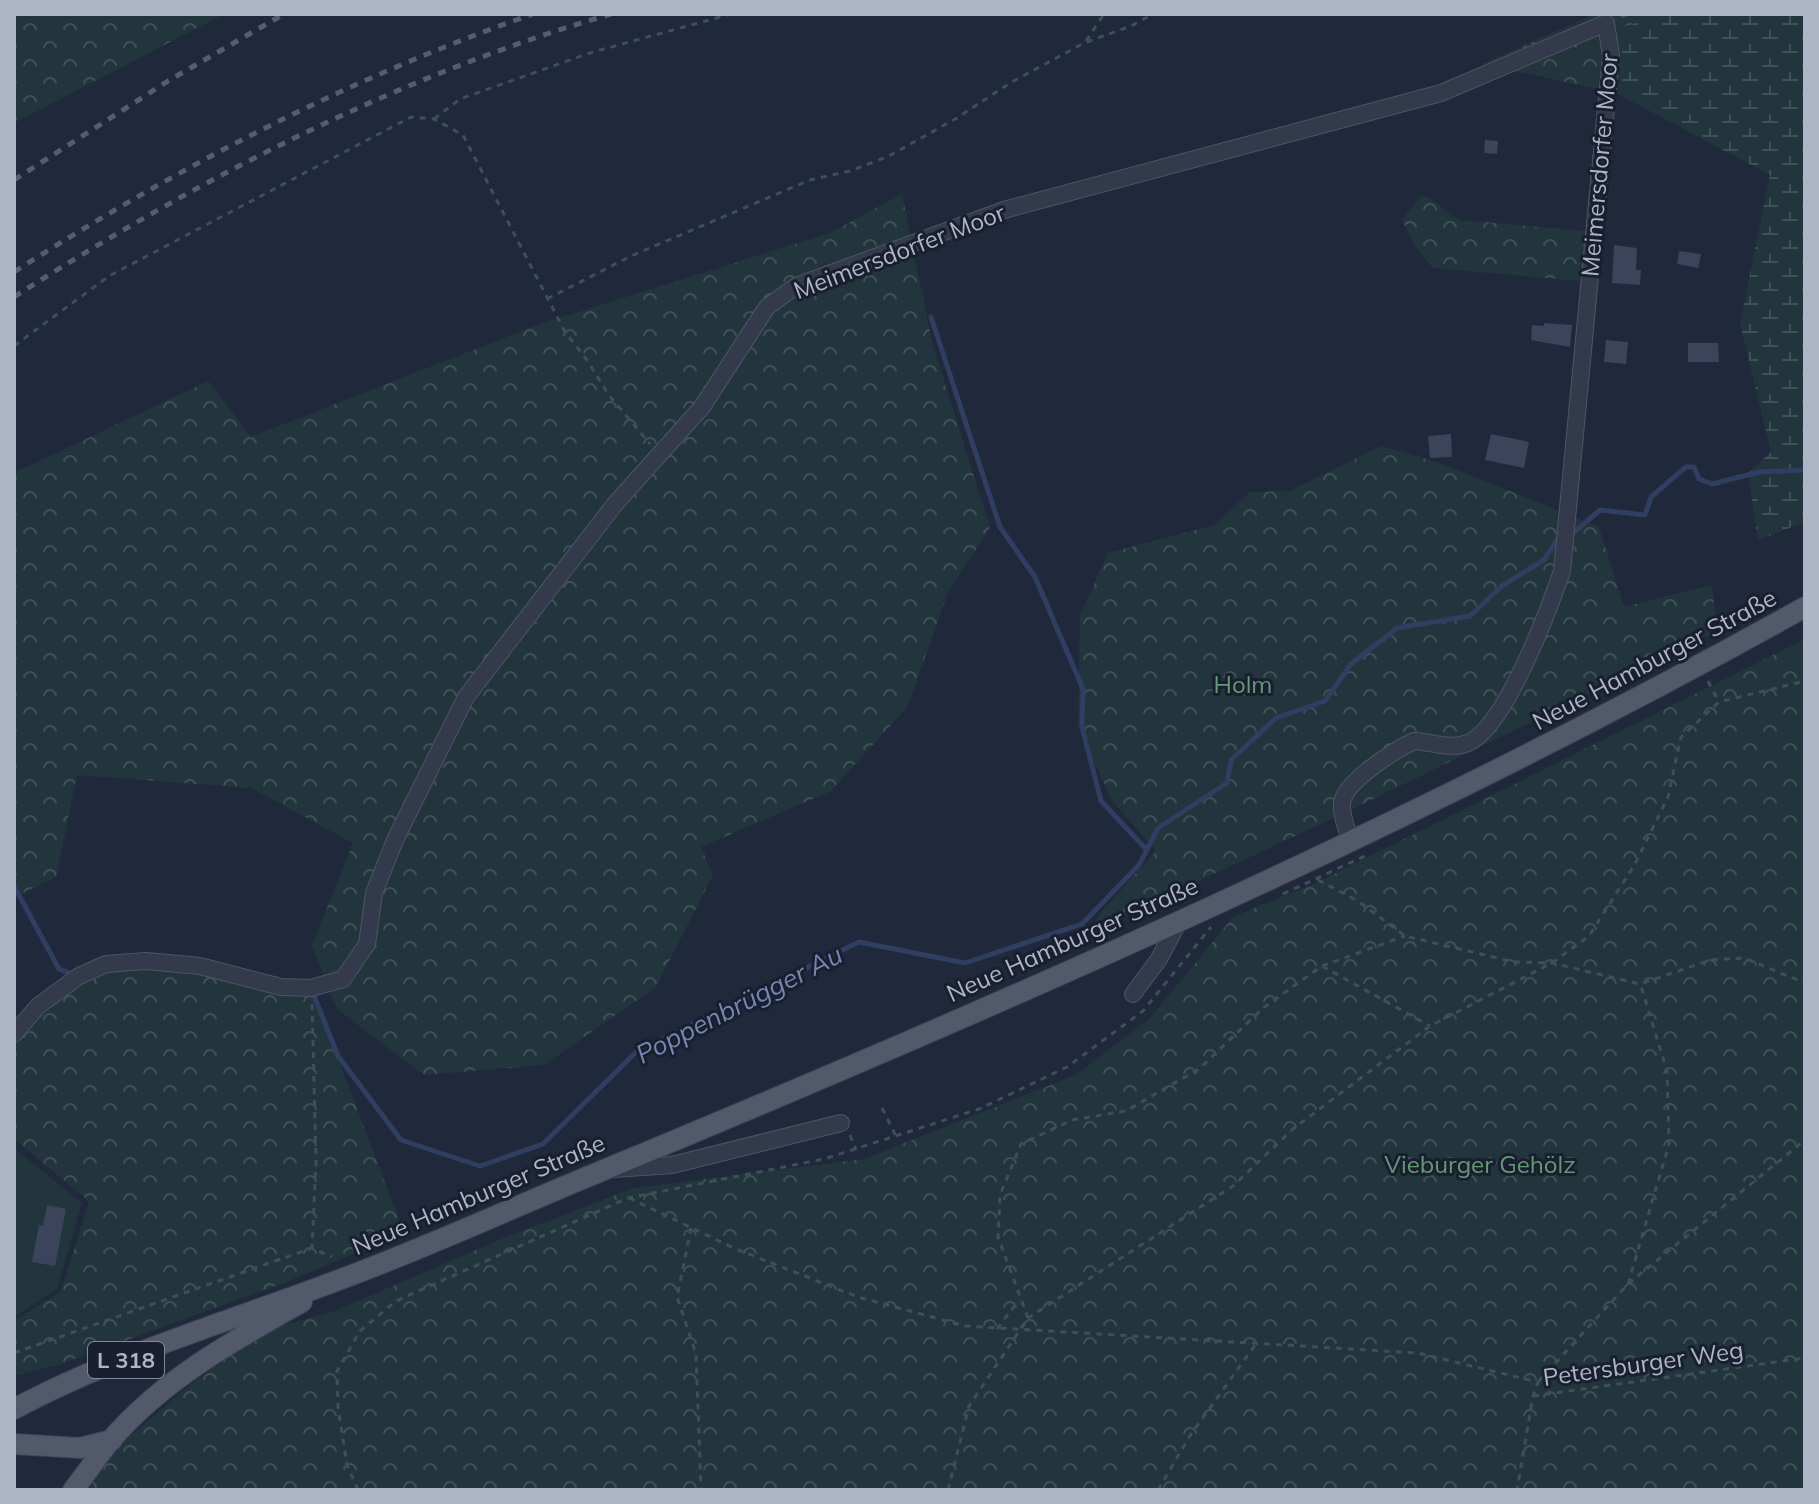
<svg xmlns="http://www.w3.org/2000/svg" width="1819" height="1504" font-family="Mulish,sans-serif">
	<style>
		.green { fill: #22353c }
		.forest { fill: url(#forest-crowns) }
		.wetland { fill: url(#wetland-marsh) }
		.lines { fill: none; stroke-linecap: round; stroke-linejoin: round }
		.stream { stroke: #303e61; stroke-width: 5 }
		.building { fill: #3b445b }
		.minor-casing { stroke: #4e5565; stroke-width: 18 }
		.major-casing { stroke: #3d4354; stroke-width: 22 }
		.path { stroke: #3c5156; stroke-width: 3; stroke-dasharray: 6 6; stroke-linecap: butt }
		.minor { stroke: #333a4b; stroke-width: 16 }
		.major { stroke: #51596b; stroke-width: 20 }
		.rail { stroke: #555d72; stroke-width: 5; stroke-dasharray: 8 8; stroke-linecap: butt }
		.labels { text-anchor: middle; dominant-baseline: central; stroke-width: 6; stroke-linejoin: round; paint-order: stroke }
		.shield { fill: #191f2f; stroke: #818899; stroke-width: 2 }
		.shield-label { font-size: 22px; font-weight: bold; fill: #aeb5c7 }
		.street-label { font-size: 24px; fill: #aeb5c7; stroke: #191f2f }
		.park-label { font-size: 24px; fill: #649977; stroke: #191f2f }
		.water-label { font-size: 26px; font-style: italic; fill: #7486b2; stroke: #191f2f }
	</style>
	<defs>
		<pattern id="forest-crowns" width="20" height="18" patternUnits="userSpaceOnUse" patternTransform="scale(2)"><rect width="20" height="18" fill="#22353c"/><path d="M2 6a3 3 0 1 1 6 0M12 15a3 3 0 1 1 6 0" fill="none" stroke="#405057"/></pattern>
		<pattern id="wetland-marsh" width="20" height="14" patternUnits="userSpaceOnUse" patternTransform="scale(2)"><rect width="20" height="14" fill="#22353c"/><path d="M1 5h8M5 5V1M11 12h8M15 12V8" fill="none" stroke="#405057"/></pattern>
	</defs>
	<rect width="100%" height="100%" fill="#20283b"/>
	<path class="green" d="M14,1148L82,1203L57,1289L14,1317Z"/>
	<path class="forest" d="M14,14H224L14,123Z
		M1595,14H1664L1617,29L1616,93L1482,64Z
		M902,194L932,342L990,528L948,592L908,706L831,791L701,847L713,875L656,987L544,1065L424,1075L336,1008L312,945L353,843L251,788L77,775L56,877L19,895L14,886V473L208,381L251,437L540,324L830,233Z
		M1421,196C1438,199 1444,213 1461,220L1586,231L1580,281L1433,268L1417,249L1402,220Z
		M1381,446L1440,463L1599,527L1624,607L1712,585L1717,631L1353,809L1089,932L1101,912L1156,851L1113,802L1078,727L1080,615L1108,553L1214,525L1250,492L1290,491Z
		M1805,639V1490H86L123,1442L191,1384L266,1330L335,1311L499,1240L634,1188L864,1159L1076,1075L1150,1018L1233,917L1316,883Z
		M146,961L311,988L404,1232L289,1281L61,1364L14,1376V1321L61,1291L89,1201L14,1139V1034L79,976Z"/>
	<path class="wetland" d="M1664,14H1805V522L1758,540L1748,473L1771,452L1740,324L1770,175L1616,93L1617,29Z"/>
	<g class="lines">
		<path class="stream" d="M931,317L1000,527L1035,577L1083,689L1082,727L1101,801L1147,850
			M1573,533L1600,510L1645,515L1651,497L1686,467H1694L1699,479L1712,484L1759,472L1805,470
			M14,886L59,969L75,975
			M313,993L338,1056L401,1140L480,1166L543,1144L636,1052L859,942L965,963L1082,924L1139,865L1158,828L1227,783L1231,760L1276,718L1325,701L1351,664L1397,628L1470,616L1502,586L1544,560L1557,540"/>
	</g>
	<path class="building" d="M1485,140L1498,141L1497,154L1484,153Z
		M1614,245L1637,248L1636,270H1641L1640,285L1612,283Z
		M1679,251L1701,254L1698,268L1677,264Z
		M1544,323L1572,325L1570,347L1531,340L1532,325L1544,326Z
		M1606,340L1628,342L1626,364L1604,362Z
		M1688,343H1718L1719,362H1688Z
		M1451,434L1452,457L1430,458L1428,436Z
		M1491,434L1529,442L1524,468L1485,460Z
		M47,1205L66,1209L55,1266L32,1262L39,1225L43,1226Z"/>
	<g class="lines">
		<g class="minor-casing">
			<path id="minor" d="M1133,994L1159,959L1179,921
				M14,1034L38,1006L79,976L106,964L146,961L200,966L281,987L311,988L343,979L367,944L374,893L395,840L466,697L615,504L702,407L767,307L796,286L1004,210L1441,93L1606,23L1611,56L1562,571C1549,609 1505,728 1468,743C1449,750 1433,742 1414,741C1395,750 1344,782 1342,803C1341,817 1347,829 1351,841
				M613,1169L672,1165L841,1123"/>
		</g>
		<g class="major-casing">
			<path id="major" d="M14,1409C119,1353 234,1320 344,1278C430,1246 514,1207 599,1172C1009,1002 1417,824 1805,607
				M14,1444L80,1448L112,1440
				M73,1490C86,1474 97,1457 110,1441C162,1380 234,1340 302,1302"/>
		</g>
		<path class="path" d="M1621,17L1629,14
			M1086,41L1104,14
			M434,119L460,99L593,52L731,14
			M547,299L631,256L810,180L850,171L889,156L957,118L1010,83L1084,43L1131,26L1153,14
			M14,346L109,276L411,117L434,119L463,135L565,332L587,360L608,394L650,444
			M1708,681L1719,702
			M1318,880L1358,901L1405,936L1514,962L1552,963L1640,984L1711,960L1744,958L1805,983
			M1283,894L1367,855
			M1322,966L1405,936
			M312,1004L316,1161L312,1248
			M882,1108L897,1138
			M850,1135L856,1150
			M629,1198L736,1249L858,1297L965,1326L1418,1353L1538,1382L1533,1396L1517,1490
			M691,1228L677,1297L696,1354L701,1490
			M1628,1284L1669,1144L1667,1071L1641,986
			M1028,1318L998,1237L1000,1195L1021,1144L1072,1120L1126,1111L1199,1069L1263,1008L1322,966L1430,1026
			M997,1329L1019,1300
			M14,1353L312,1248L332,1257
			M1539,1381L1628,1284L1805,1140
			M1533,1396L1805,1358
			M358,1490L347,1465L338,1407L337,1371L360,1331L396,1301L628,1198L824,1159L979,1109L1067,1067L1143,1011L1211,927
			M948,1490L969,1406L1028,1318L1233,1186L1293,1129L1430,1026L1552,963L1589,936L1635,864L1668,797L1681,737L1719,702L1805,681
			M1158,1490L1191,1434L1256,1344"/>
		<use href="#minor" class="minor"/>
		<use href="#major" class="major"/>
		<path class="rail" d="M14,180L168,81L284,14
			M14,272C178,167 349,78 533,14
			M14,297C200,178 398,76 611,14"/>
	</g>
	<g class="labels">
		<rect class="shield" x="88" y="1342" width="76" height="36" rx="6"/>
		<g class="shield-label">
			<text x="126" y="1360">L 318</text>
		</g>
		<g class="street-label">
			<text transform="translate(1599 165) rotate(-85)">Meimersdorfer Moor</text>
			<text transform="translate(899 251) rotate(-21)">Meimersdorfer Moor</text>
			<text transform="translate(1654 659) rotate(-28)">Neue Hamburger Straße</text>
			<text transform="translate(1072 939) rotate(-24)">Neue Hamburger Straße</text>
			<text transform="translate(478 1194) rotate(-23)">Neue Hamburger Straße</text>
			<text transform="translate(1643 1363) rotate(-8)">Petersburger Weg</text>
		</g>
		<g class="park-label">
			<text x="1243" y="684">Holm</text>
			<text x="1480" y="1164">Vieburger Gehölz</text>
		</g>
		<g class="water-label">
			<text transform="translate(739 1004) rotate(-27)">Poppenbrügger Au</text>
		</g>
	</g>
	<rect width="1819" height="1504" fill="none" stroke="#aeb5c7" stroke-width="32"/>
</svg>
